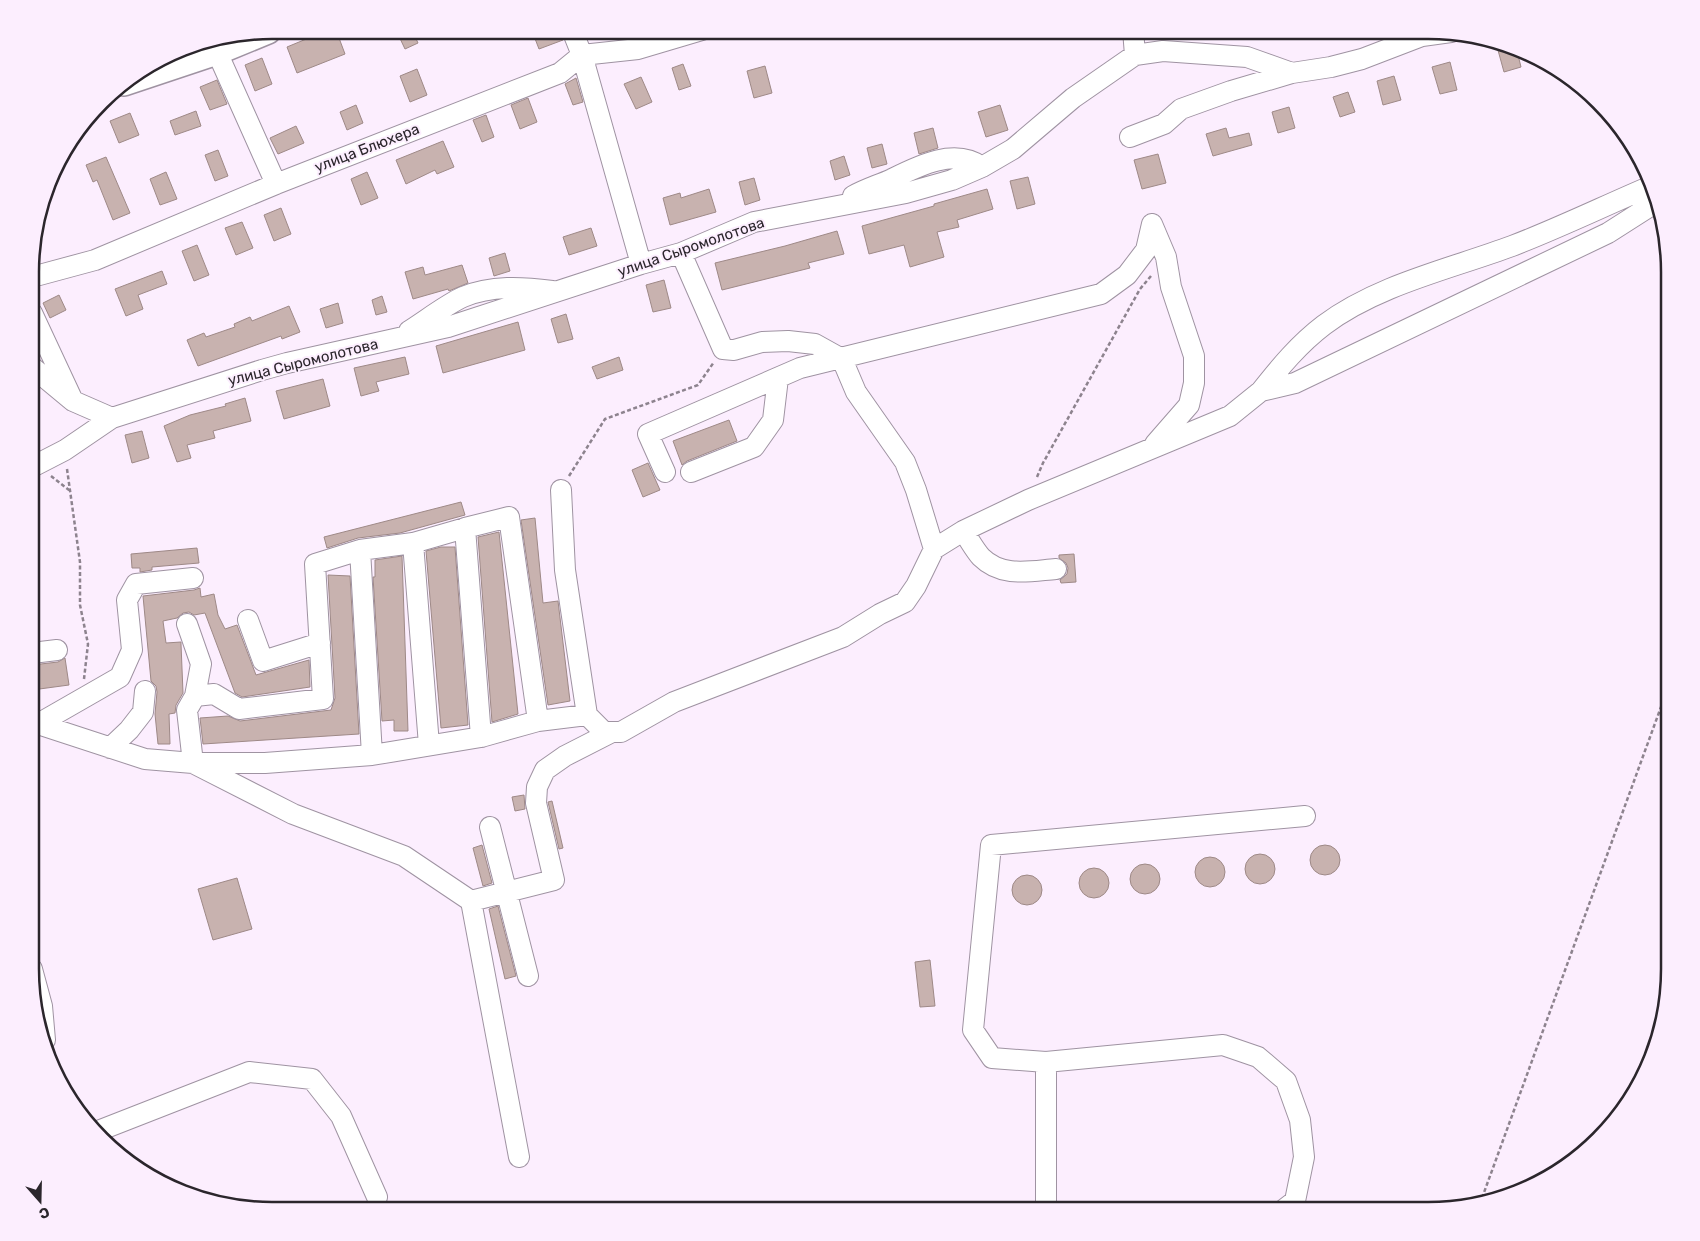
<svg xmlns="http://www.w3.org/2000/svg" width="1700" height="1241" font-family="Rubik,sans-serif">
	<style>
		.building { fill: #c8b2af; stroke: #9e8987 }
		.lines { fill: none; stroke-linecap: round; stroke-linejoin: round }
		.minor-casing { stroke: #9f93a2; stroke-width: 22 }
		.major-casing { stroke: #9f93a2; stroke-width: 28 }
		.path { stroke: #8d838e; stroke-width: 2.5; stroke-dasharray: 4 2.5; stroke-linecap: butt }
		.minor { stroke: #fff; stroke-width: 20 }
		.major { stroke: #fff; stroke-width: 25 }
		.labels { text-anchor: middle; dominant-baseline: central; stroke-width: 4; stroke-linejoin: round; paint-order: stroke }
		.street-label { font-size: 15px; fill: #2b262c; stroke: #fceefe }
		.rim { fill: none; stroke: #2b262c; stroke-width: 2.5 }
	</style>
	<rect width="100%" height="100%" fill="#fceefe"/>
	<path class="building" d="M328,30H336L345,54L297,73L287,47Z
		M396,30H412L418,43L405,49Z
		M549,30H560L563,40L539,49L534,36Z
		M1496,43L1516,47L1521,67L1504,72Z
		M262,58L272,84L255,91L245,65Z
		M1450,62L1457,90L1440,94L1432,67Z
		M683,64L691,86L679,90L672,68Z
		M765,66L772,93L754,98L747,71Z
		M417,69L427,95L410,102L400,76Z
		M1394,76L1401,100L1383,105L1377,81Z
		M641,77L652,102L636,109L624,84Z
		M576,78L583,102L573,105L565,84Z
		M217,80L227,104L210,110L200,87Z
		M1348,92L1355,112L1340,117L1333,97Z
		M528,98L537,122L520,129L511,105Z
		M356,105L363,123L347,130L340,112Z
		M1000,105L1008,130L986,137L978,112Z
		M1289,107L1295,128L1278,133L1272,112Z
		M196,111L201,126L175,135L170,121Z
		M130,113L139,135L119,143L110,121Z
		M486,115L494,137L482,142L473,120Z
		M296,126L304,143L278,154L270,138Z
		M933,128L938,148L919,154L914,133Z
		M1226,128L1229,138L1249,133L1252,145L1213,156L1206,134Z
		M443,141L454,167L437,174L435,170L406,184L396,160Z
		M882,144L887,164L872,168L867,148Z
		M218,150L228,176L215,181L205,155Z
		M1158,154L1166,183L1142,189L1134,160Z
		M844,156L850,175L835,180L830,161Z
		M106,157L130,213L113,220L97,180L93,182L86,165Z
		M166,172L177,199L160,205L150,179Z
		M367,172L378,198L361,205L351,179Z
		M1028,177L1035,204L1017,209L1010,181Z
		M754,178L760,200L745,205L739,182Z
		M709,189L716,212L670,225L663,198L680,193L681,198Z
		M987,189L993,209L957,220L959,227L937,232L944,257L910,267L904,245L869,254L862,226L934,206V204Z
		M281,208L291,234L274,241L264,215Z
		M242,222L253,248L236,255L225,228Z
		M591,228L597,246L569,255L563,237Z
		M837,231L844,254L808,263L810,268L722,290L715,263L785,246Z
		M197,245L209,275L194,281L182,251Z
		M505,253L510,271L494,276L489,258Z
		M462,265L468,283L449,291L448,289L413,299L405,272L423,267L425,275Z
		M162,271L167,284L138,295L143,309L126,316L115,289Z
		M664,280L671,308L653,312L646,285Z
		M59,295L66,310L50,318L43,303Z
		M382,296L387,312L376,315L372,300Z
		M338,303L343,323L326,328L320,309Z
		M289,306L300,332L282,339L281,336L198,366L187,340L204,333L206,337L235,327L234,324L250,317L252,321Z
		M566,314L573,339L558,343L551,319Z
		M518,322L525,350L443,373L436,346Z
		M405,357L409,374L376,382L379,391L361,396L354,368Z
		M619,357L623,370L597,379L592,367Z
		M323,379L330,406L284,419L276,391Z
		M245,398L251,421L213,431L215,438L187,445L191,458L177,462L164,426L190,415L226,406L225,404Z
		M729,420L737,441L687,461L682,465L673,441Z
		M142,431L149,458L132,463L125,435Z
		M648,463L660,490L643,497L632,470Z
		M461,502L465,515L400,533L358,538L327,548L324,537Z
		M535,518L543,603L558,601L570,701L548,705L521,520Z
		M499,532L518,714L492,722L478,537Z
		M441,547H455L468,725L441,728L426,551Z
		M197,548L199,563L152,567V570L140,572V568H132L131,554Z
		M1074,554L1076,582L1061,583L1060,580L1067,574L1068,568L1066,563L1059,558V555Z
		M402,556L408,731H394V720L382,721L373,577H375V560Z
		M328,575L350,576L359,734L203,744L200,718L228,716L240,721L331,710L335,698Z
		M200,588L201,597L214,594L218,615L225,629L237,625L256,675L309,660L310,687L242,697L235,693L205,613L194,615L189,612L183,613L177,618L163,621L166,643L181,642V644L183,693L176,705L175,713L169,714L170,744H158L155,714L157,692L156,686L151,681L143,596L194,590Z
		M65,658L69,685L32,690V665L58,662Z
		M524,795L525,809L515,811L512,797Z
		M552,801L563,848L559,849L548,802Z
		M1310 860a15 15 0 1 1 30 0a15 15 0 1 1-30 0Z
		M482,845L492,883L483,886L473,848Z
		M1245 869a15 15 0 1 1 30 0a15 15 0 1 1-30 0Z
		M1195 872a15 15 0 1 1 30 0a15 15 0 1 1-30 0Z
		M1130 879a15 15 0 1 1 30 0a15 15 0 1 1-30 0Z
		M1079 883a15 15 0 1 1 30 0a15 15 0 1 1-30 0Z
		M1012 890a15 15 0 1 1 30 0a15 15 0 1 1-30 0Z
		M237,878L252,929L213,940L198,889Z
		M498,906L516,976L505,979L489,909Z
		M930,960L935,1006L920,1007L915,962Z"/>
	<g class="lines">
		<g class="minor-casing">
			<path id="minor" d="M572,30L582,55L641,264
				M1133,30L1135,55
				M217,52L276,184
				M1130,137L1164,124L1181,109L1231,91L1292,73
				M853,196C865,189 879,185 892,179C918,166 955,147 982,167
				M1152,224L1166,257L1171,287L1194,356V383L1189,405L1155,444
				M681,253L723,349L734,350L762,342L788,341L815,344L842,359L856,392L905,462L916,490L934,549
				M32,277L95,260L276,184L560,73L582,55L638,49L702,30
				M32,313L73,401
				M409,331C425,321 447,304 463,297C491,285 523,287 552,291
				M32,367L73,401L112,418
				M1261,391C1280,367 1299,344 1324,325C1377,285 1450,269 1512,246C1559,228 1604,206 1651,186
				M32,467L65,450L112,418L262,370L287,363L448,327L641,264L681,253L754,222L906,193L952,180L982,167L1013,149L1073,98L1135,55L1163,51L1247,57L1292,73L1331,67L1362,59L1422,36L1451,32
				M665,472L648,434L800,368L1101,294L1127,275L1146,250L1152,224
				M691,472L754,447L773,420L778,378
				M561,490L565,570L587,715
				M465,528L481,737
				M963,531C969,539 974,549 981,557C1002,578 1030,571 1056,569
				M413,543L429,745
				M360,550L315,564L323,699L239,709L214,694L195,696L187,710L193,763H265L372,755L481,737L538,721L587,715L604,732H621L674,702L843,637L880,614L905,602L916,586L934,549L963,531L1028,500L1230,416L1261,391L1295,383L1608,233L1655,203
				M248,620L263,661L320,643
				M187,624L201,664L195,696
				M32,653L57,650
				M32,724H38L145,759L193,763L293,814L404,856L471,901L519,1157
				M38,724L120,677L132,650L127,600L136,584L193,578
				M110,748L129,730L143,712L145,691
				M372,755L360,550L413,543L465,528L509,517L538,721
				M490,827L528,976
				M471,901L554,880L536,803L537,787L545,770L565,756L612,732
				M32,969L42,1006L45,1040
				M1046,1062L992,1058L973,1030L991,845L1305,816
				M98,1131L249,1072L312,1079L341,1116L377,1197
				M1046,1211V1062L1223,1045L1258,1057L1286,1081L1300,1120L1304,1157L1295,1201L1282,1211"/>
		</g>
		<g class="major-casing">
			<path id="major" d="M124,83L217,52L268,31"/>
		</g>
		<path class="path" d="M67,469L80,562V605L88,644L84,679
			M51,476L69,490
			M569,476L605,419L698,385L714,362
			M1037,477L1043,463L1140,289L1151,276
			M1482,1198L1669,685"/>
		<use href="#minor" class="minor"/>
		<use href="#major" class="major"/>
	</g>
	<g class="labels">
		<g class="street-label">
			<text transform="translate(367 148) rotate(-21)">улица Блюхера</text>
			<text transform="translate(691 247) rotate(-19)">улица Сыромолотова</text>
			<text transform="translate(303 362) rotate(-14)">улица Сыромолотова</text>
		</g>
	</g>
	<path d="M0 0H1700V1241H0ZM272 39H1428A233 233 0 0 1 1661 272V969A233 233 0 0 1 1428 1202H272A233 233 0 0 1 39 969V272A233 233 0 0 1 272 39Z" fill="#fceefe" fill-rule="evenodd"/>
	<path class="rim" d="M272 39H1428A233 233 0 0 1 1661 272V969A233 233 0 0 1 1428 1202H272A233 233 0 0 1 39 969V272A233 233 0 0 1 272 39Z"/>
	<g transform="translate(40 1201) rotate(160)" stroke="#fceefe" stroke-width="4" paint-order="stroke">
	<path d="M0-4L9 19L0 12L-9 19Z" fill="#2b262c"/>
	<text y="-8" font-size="14" font-weight="bold" text-anchor="middle" fill="#2b262c">С</text>
	</g>
</svg>
